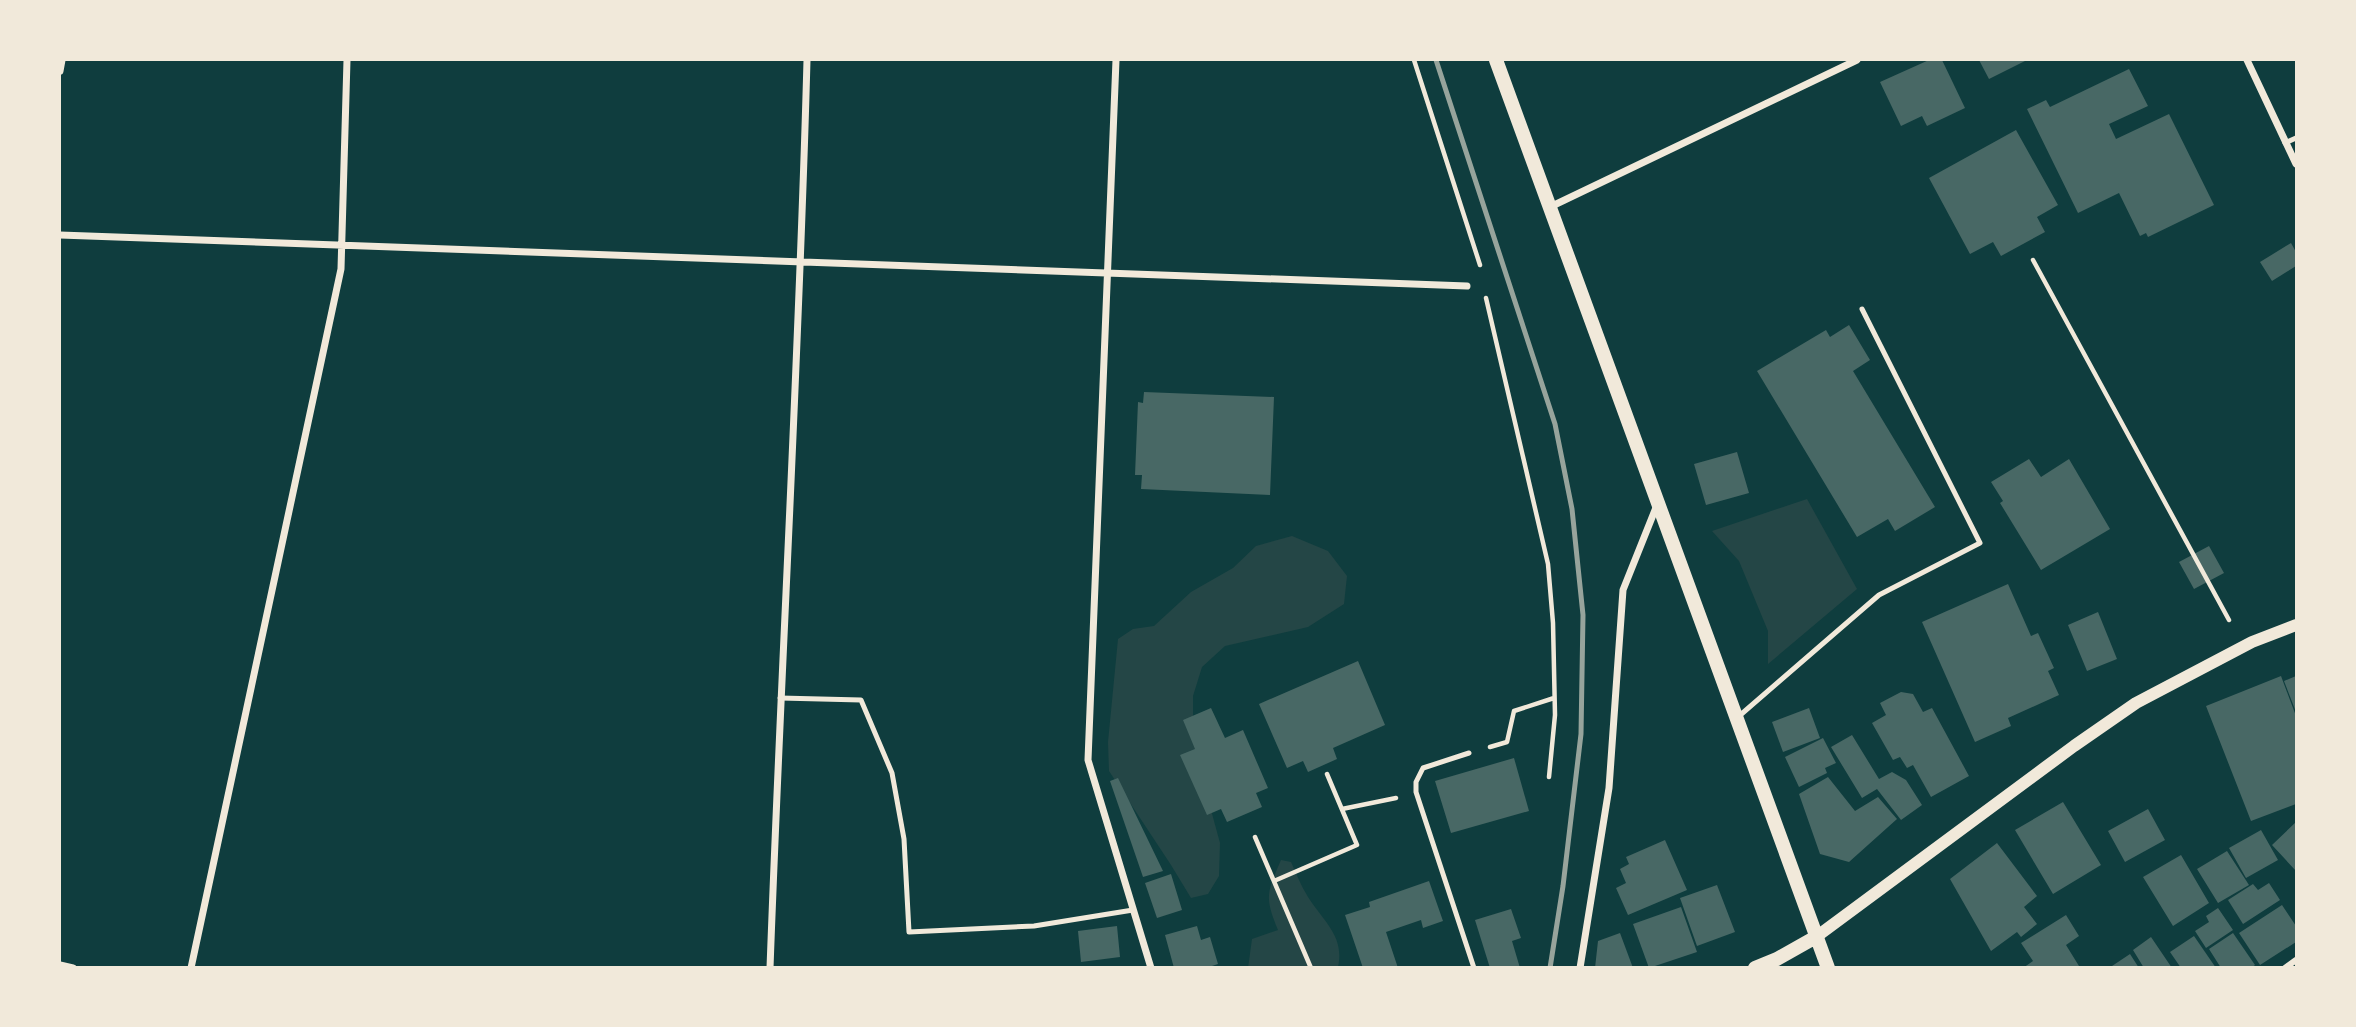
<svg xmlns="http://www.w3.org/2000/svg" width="2356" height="1027" font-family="Georgia,serif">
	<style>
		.green { fill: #244646 }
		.building { fill: #486865 }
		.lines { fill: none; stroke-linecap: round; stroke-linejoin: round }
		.path { stroke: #f1e9da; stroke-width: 4.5 }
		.service { stroke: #f1e9da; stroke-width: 5 }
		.pedestrian { stroke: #f1e9da; stroke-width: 6 }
		.minor { stroke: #f1e9da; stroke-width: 7 }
		.tertiary { stroke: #f1e9da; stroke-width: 12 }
		.secondary { stroke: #f1e9da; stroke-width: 14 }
		.rail { stroke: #97a49c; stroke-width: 5 }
	</style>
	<rect width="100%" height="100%" fill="#0f3d3e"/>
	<path class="green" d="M1807,499L1857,589L1768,664V631L1739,561L1712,531Z
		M1292,536L1328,551L1347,576L1344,604L1308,627L1225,646L1202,667L1193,696V731L1205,788L1220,843L1219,876L1208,894L1191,898L1171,865L1109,771L1108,742L1118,639L1133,629L1154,626L1191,592L1233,568L1256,546Z
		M1281,860L1291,862C1296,873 1301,886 1308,897C1323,921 1345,936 1338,967L1248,968L1252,939L1278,930C1264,896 1267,893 1281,860Z"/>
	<path class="building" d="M1929,60H1942L1965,108L1927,126L1922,116L1901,126L1880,82Z
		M1979,60H2027L1989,79Z
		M2129,69L2148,106L2109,124L2116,139L2169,114L2214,205L2148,237L2146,233L2140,236L2119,193L2078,213L2027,109L2046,100L2050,107Z
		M2016,130L2058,205L2037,217L2045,232L2001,256L1993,242L1970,254L1929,178Z
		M2291,243L2296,252V266L2272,281L2260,262Z
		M1849,325L1870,360L1853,371L1935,507L1895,531L1888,519L1857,537L1757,371L1826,330L1830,337Z
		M1144,392L1274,397L1270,495L1141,489L1142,475H1135L1138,402L1143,403Z
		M1737,452L1749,493L1706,505L1694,464Z
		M2029,459L2041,477L2069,459L2110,529L2041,570L2000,503L2003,501L1991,482Z
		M2209,546L2224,573L2194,589L2179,562Z
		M2008,584L2031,636L2038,633L2054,668L2048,671L2059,695L2008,718L2011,726L1975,742L1922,622Z
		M2098,612L2117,659L2087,671L2068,625Z
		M1358,661L1385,725L1333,748L1337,759L1308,772L1303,761L1287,768L1259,704Z
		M2281,676L2296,716V804L2251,821L2206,706Z
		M2296,676V712L2284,681Z
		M1901,692L1913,694L1923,712L1932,708L1969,776L1931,797L1913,765L1907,768L1900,757L1893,760L1872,723L1886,715L1880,703Z
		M1211,708L1225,738L1243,730L1268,788L1256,793L1262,807L1227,822L1221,809L1207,815L1180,755L1195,749L1183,720Z
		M1809,708L1820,738L1783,752L1772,722Z
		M1852,735L1879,779L1892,772L1906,780L1922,805L1901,820L1877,789L1862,798L1831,747Z
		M1823,738L1836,763L1825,768L1827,773L1799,787L1785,757Z
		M1514,758L1529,811L1451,833L1435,781Z
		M1828,777L1855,811L1878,797L1897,819L1849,862L1820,854L1799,794Z
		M1118,778L1163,871L1143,877L1110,781Z
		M2063,802L2101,865L2053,894L2015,830Z
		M2148,809L2165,840L2125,862L2108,831Z
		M2296,822V871L2272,845Z
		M2261,830L2278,860L2246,878L2229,848Z
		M1665,840L1687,890L1628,915L1616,888L1626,883L1620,869L1629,864L1626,857Z
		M1997,843L2037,896L2024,907L2037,924L2021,937L2017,932L1991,951L1950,879Z
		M2227,851L2249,885L2218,903L2197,869Z
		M2181,855L2209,903L2173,926L2143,877Z
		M1171,874L1182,910L1157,918L1145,883Z
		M1429,881L1443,921L1423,928L1421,920L1386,932L1398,968H1363L1345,915L1370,907L1369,902Z
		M2269,883L2280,900L2243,924L2228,900L2253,884L2258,890Z
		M1717,885L1735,932L1697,946L1680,898Z
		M2282,905L2296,926V942L2260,965L2239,933Z
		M1681,907L1697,952L1649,968L1633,924Z
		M2218,908L2233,930L2206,948L2195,931L2209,922L2206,916Z
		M1511,909L1521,938L1512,941L1520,968H1490L1475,920Z
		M2066,915L2079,936L2066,945L2079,966L2023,968L2033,961L2021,943Z
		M1117,926L1120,957L1081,962L1078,931Z
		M1197,926L1201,940L1210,937L1218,964L1206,968H1174L1165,935Z
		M1620,933L1633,968H1595L1598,941Z
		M2233,933L2255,965L2251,968H2221L2209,949Z
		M2194,936L2216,968H2181L2170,952Z
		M2151,937L2172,968H2144L2133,950Z
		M2130,954L2139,968H2109Z"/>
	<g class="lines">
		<path class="path" d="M1414,60L1480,265
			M2033,260L2229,620
			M1486,298L1548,564L1553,623L1555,715L1549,777
			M1490,747L1507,742L1514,711L1554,698
			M1342,809L1396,798
			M1255,837L1311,968
			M1274,881L1357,845L1327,774"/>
		<path class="service" d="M2285,143L2296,138
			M780,698L861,700L892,773L904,839L909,932L1034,926L1133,910
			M1738,717L1879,595L1980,543L1862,309
			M1469,753L1423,768L1416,782V792L1474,968"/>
		<path class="pedestrian" d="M2285,968L2296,960"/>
		<path class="minor" d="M1116,60L1088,760L1151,968
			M2247,60L2296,164
			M60,71L62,60
			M1550,207L1857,60
			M60,235L1467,286
			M60,965L73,968
			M191,968L341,269L347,60
			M770,968C781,665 799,362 807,60
			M1580,968L1609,788L1623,590L1657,505"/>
		<path class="tertiary" d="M1816,937L2074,746L2136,703L2252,642L2296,625"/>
		<path class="secondary" d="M1496,60L1828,968
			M1755,968L1777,959L1816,937"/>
		<path class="rail" d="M1436,60L1555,424L1572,509L1583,615L1581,734L1563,886L1550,968"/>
	</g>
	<rect width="2356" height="1027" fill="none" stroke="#f1e9da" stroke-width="122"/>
</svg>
